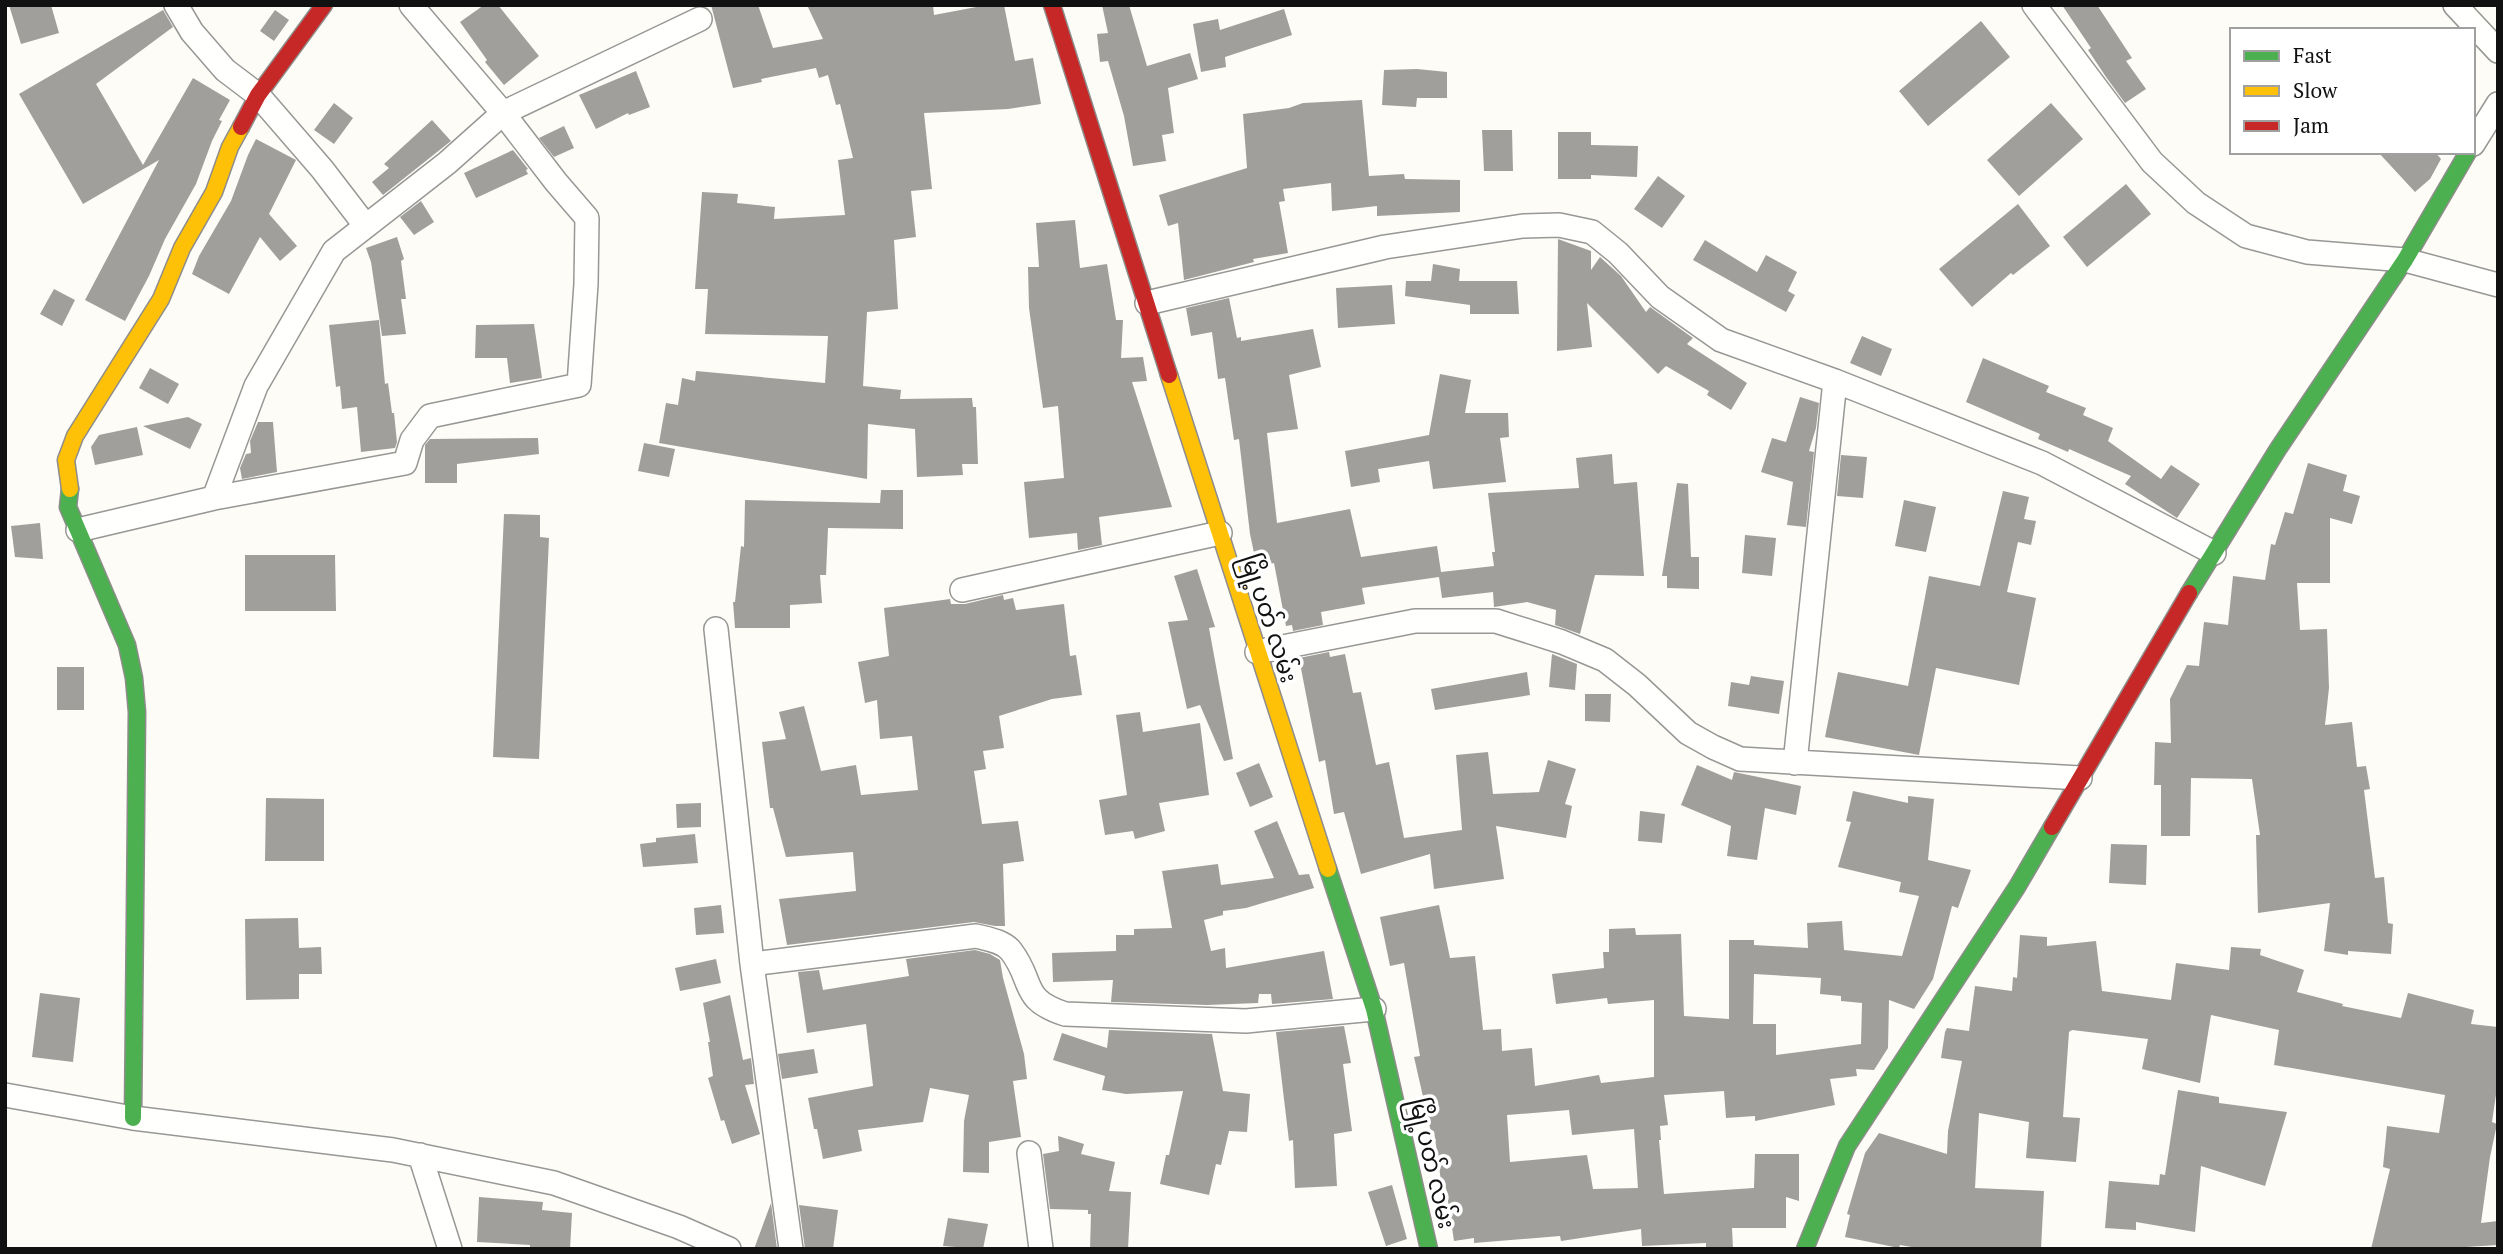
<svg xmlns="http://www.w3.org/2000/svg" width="2503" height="1254" font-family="'PT Serif','Noto Sans Myanmar',serif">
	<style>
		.building { fill: #a19f9c; fill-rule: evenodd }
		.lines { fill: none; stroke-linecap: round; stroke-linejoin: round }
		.street-casing { stroke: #979795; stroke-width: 26 }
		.fast-casing { stroke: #8e8d8b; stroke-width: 19 }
		.slow-casing { stroke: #8e8d8b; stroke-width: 19 }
		.jam-casing { stroke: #8e8d8b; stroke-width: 19 }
		.street { stroke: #fffffe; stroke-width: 23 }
		.fast { stroke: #4caf50; stroke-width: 16 }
		.slow { stroke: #ffc107; stroke-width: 16 }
		.jam { stroke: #c62828; stroke-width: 16 }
		.labels { text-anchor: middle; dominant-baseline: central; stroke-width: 7; stroke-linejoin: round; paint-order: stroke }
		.street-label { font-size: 24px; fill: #111; stroke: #fff }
	</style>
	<rect width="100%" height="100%" fill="#fdfcf7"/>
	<path class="building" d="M9,5H51L59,33L21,44Z
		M484,5H498L539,56L504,85L485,62L487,60L460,22Z
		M711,5H758L773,48L823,39L807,5H933L934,15L987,5H1004L1015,61L1033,58L1041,104L1008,109L924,113L932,189L911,191L916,237L894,240L898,309L867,312L863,386L901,390L900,399L972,398L973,407H976L978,464H962L963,475L917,477L915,429L868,424L867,479L659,443L666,403L678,405L682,378L695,381L696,371L825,383L828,336L705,334L708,289H695L702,192L738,194L737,203L775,207L774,219L845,215L838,160L853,158L840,104L836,105L828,75L819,78L816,68L761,79L762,82L733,88Z
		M1102,5H1129L1147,66L1190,53L1198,79L1168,88L1174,133L1162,135L1166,161L1133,166L1124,116L1108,61L1100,62L1097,34L1108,33Z
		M2062,5H2097L2132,58L2126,61L2146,89L2125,103L2106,77L2088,50L2091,48Z
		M1284,9L1292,35L1225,57L1226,67L1201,72L1193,24L1218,19L1220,30Z
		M163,10L173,27L96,84L143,165L193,78L230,100L219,120L222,121L212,141L196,184L165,239L149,276L125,321L85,300L159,160L83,204L19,94Z
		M275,10L289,20L274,41L260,31Z
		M1981,21L2010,57L1928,126L1899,91Z
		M1417,69L1447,72V98H1417L1416,107L1382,105L1384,70Z
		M636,71L650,107L629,115L628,113L596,129L579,95Z
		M1362,100L1369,176L1404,174L1405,179L1460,180V212L1377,216V206L1332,211L1331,183L1283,189L1285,201L1279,202L1288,253L1253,259L1254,262L1184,280L1178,223L1168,226L1159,195L1247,168L1243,114L1289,108L1303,103Z
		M334,103L353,118L334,144L314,130Z
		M2051,103L2083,139L2019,196L1987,160Z
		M432,120L451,141L383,195L372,182L389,168L384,164Z
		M564,126L574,148L554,157L539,138Z
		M1482,130H1512L1513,171H1484Z
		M1558,132H1591V145L1638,146L1637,177L1591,175V179H1558Z
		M256,139L296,160L269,214L297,246L280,261L260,237L229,294L192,274L199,256L231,201L248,155Z
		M513,150L528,169L526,170L528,174L476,198L464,173Z
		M2378,152H2435L2441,159L2430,179L2415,192Z
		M1658,176L1685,196L1662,228L1634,209Z
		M2126,184L2151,214L2087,267L2063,237Z
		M421,201L434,222L414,235L400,217Z
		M2018,204L2050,246L2013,275L2011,273L1972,307L1939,269Z
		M1075,220L1080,268L1107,264L1116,320H1123L1121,358L1143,357L1147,381L1132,382L1172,507L1099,517L1102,545L1078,550L1077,533L1029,538L1024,482L1064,478L1058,406L1043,408L1029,308L1028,267H1039L1036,223Z
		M397,237L404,259L401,261L406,299H401L406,334L382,336L371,262L366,248Z
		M1558,239L1591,251V270L1600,257L1621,276L1646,312L1650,307L1693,338L1687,344L1747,383L1731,410L1707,395L1709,391L1666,366L1658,374L1587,303L1592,347L1557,351Z
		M1705,240L1757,272L1766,255L1797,272L1788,291L1795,295L1786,312L1693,260Z
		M1433,264L1460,269L1459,281H1517L1519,314H1470V305L1405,296L1406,281H1431Z
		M1392,285L1395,324L1338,328L1336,288Z
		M54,289L75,300L62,326L40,314Z
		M1229,298L1237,338L1241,337V341L1313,329L1321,367L1289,375L1298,429L1267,433L1277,523L1350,509L1361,557L1437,546L1441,572L1494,566L1492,552H1495L1488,493L1579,488L1576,458L1612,454L1614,484L1637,482L1644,576L1595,575L1580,634L1555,625L1556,610L1527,602L1494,607L1493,592L1442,598L1439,577L1362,588L1365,604L1321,612L1323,625L1293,631L1292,625L1286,626L1274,563L1257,567L1250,534L1239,439L1234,440L1225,378L1218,379L1212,332L1191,336L1186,308Z
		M379,320L385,384L388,383L392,413H394L397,442L395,448L361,452L357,407L342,409L340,386L336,387L329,325Z
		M534,324L542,378L510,383L507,358H475L476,325Z
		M1862,336L1892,349L1881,376L1850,363Z
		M1983,358L2049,386L2046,392L2086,408L2083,415L2113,428L2108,441L2161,479L2171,465L2200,484L2177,518L2125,484L2131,476L2069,449L2068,452L2038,439L2040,434L1966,402Z
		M150,368L179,384L168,404L139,388Z
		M1440,374L1471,380L1465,413H1508L1509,437L1500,438L1506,482L1433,489L1429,461L1378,469L1380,482L1351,487L1345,451L1429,435Z
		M1800,397L1819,403L1816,428L1809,451L1814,452L1806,527L1787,525L1793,482L1761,472L1772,438L1786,442Z
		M188,417L202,424L190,449L143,426Z
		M258,422H273L277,472L242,479L240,468L246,454L251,453L250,441Z
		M137,427L143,455L95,465L91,447L99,435Z
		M538,438L539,454L457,464V483H425V445L430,439Z
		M644,443L675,449L669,477L638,471Z
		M1841,455L1867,457L1863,498L1837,496Z
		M2308,463L2347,475L2343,491L2360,496L2352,524L2330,518V583H2297L2300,630L2327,629L2329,688L2325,725L2352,722L2357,767L2366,766L2370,789L2364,790L2375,878L2384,877L2388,923L2393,924L2391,954L2348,951V955L2324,951L2330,903L2258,913L2256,835H2260L2252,779L2191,778L2190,836H2161V785H2154L2155,742L2171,743L2170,699L2187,665L2199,666L2204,622L2228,625L2233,576L2265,580L2271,544L2275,545L2285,512L2293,514Z
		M1677,483L1688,484L1691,557H1699V589L1667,588V576H1662Z
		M881,490H903V529L828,528L826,575H820L822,603L790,605V628H735L733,602H735L741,546L744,547L745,500L880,503Z
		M2003,491L2029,497L2024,519L2036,521L2031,545L2018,542L2007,592L2036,598L2019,685L1936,668L1919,755L1825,737L1838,672L1908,686L1929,576L1980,586Z
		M1904,500L1936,507L1926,552L1895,546Z
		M504,514L540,515V537L549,538L539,759L493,757Z
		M40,523L43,559L15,557L11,526Z
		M1745,535L1776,538L1772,576L1742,573Z
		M245,555H335L336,611H245Z
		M1197,569L1215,627L1209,628L1233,759L1224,761L1200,705L1187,709L1168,622L1188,620L1174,576Z
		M1003,595L1004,600L1013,598L1016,610L1064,604L1070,656L1076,655L1082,695L1052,699L999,716L1004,748L983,751L986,769L974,771L982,824L1018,821L1024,861L1003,864L1005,926H995L974,922L787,945L779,899L856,891L853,852L786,857L773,808H770L762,742L786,739L779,712L804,706L821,771L856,765L861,795L918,790L912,736L880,739L877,700L865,703L858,662L889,656L884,608L950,599L951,604H965Z
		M1329,652L1330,657L1345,654L1353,693L1361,692L1376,765L1389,762L1404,838L1462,830L1456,755L1488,752L1493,794L1539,792L1548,760L1576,769L1565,804L1572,806L1566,838L1496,826L1504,879L1434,889L1430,854L1361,874L1344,812L1334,814L1325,760L1319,762L1299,658Z
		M1552,654L1577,664L1575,690L1549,687Z
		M57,667H84V710H57Z
		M1527,672L1530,695L1435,710L1431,689Z
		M1751,676L1784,681L1779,714L1728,706L1731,682L1749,685Z
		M1585,694H1611L1610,722L1585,721Z
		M1140,712L1143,732L1200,723L1209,795L1159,803L1165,831L1135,839L1133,831L1105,835L1099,800L1127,795L1116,715Z
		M1259,763L1273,797L1250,807L1236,773Z
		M1697,765L1732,780L1734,772L1801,786L1796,815L1765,808L1757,860L1727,856L1731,826L1681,805Z
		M1853,791L1908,803V796L1934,799L1928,860L1971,870L1958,908L1952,906L1933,979L1914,1009L1889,1000L1888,1048L1874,1070L1856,1069L1857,1076L1830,1079L1835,1105L1755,1121V1116L1726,1118L1724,1091L1664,1095L1668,1125L1660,1126L1661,1140H1659L1664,1194L1754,1188L1755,1154H1799V1201L1786,1197V1228H1732L1733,1249H1706V1243L1642,1246L1641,1229L1561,1241L1560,1236L1474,1243V1238L1454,1241L1446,1188H1442L1434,1131L1431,1132L1414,1057L1420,1056L1404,963L1390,966L1380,917L1439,905L1450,958L1475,956L1483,1030L1501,1029L1502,1051L1532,1048L1535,1086L1599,1075L1601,1083L1654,1077V1000L1608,1004L1607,998L1556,1004L1552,974L1604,968L1603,952H1609V929L1635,928L1636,935L1681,934L1684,1016L1729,1019V940H1754V945L1808,948L1807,923L1842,921L1844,950L1902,956L1919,896L1899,892L1901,882L1838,867L1851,822L1846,821ZM1754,974L1821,978L1820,994L1841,996V1001L1862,1003L1861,1044L1776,1055V1024H1753ZM1569,1110L1572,1135L1634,1129L1638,1188L1593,1189L1587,1155L1510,1162L1507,1115Z
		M266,798L324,799V861H265Z
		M701,803V827L677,828L676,804Z
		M1640,811L1665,814L1662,843L1638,841Z
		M1277,821L1299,875L1309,874L1314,888L1246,908L1223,911V915L1204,920L1211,951L1225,948L1226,968L1324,951L1333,999L1272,1004L1271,994H1259L1258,1003L1207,1005L1111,1002L1113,980L1053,982L1052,953L1116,951V935H1134V929L1172,928L1162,871L1218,864L1221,885L1274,878L1254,831Z
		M695,834L698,863L643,867L640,844L656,842V838Z
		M2111,844L2147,845L2146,885L2109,883Z
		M721,905L724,933L696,935L694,908Z
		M298,918L299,948L321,947L322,974H299V999L246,1000L245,919Z
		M2020,935L2047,937V946L2096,941L2102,991L2171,1000L2176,963L2229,970L2231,947L2261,949L2260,955L2304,970L2297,992L2343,1004L2342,1006L2401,1018L2408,993L2474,1010L2471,1024L2498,1027V1081L2492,1122L2497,1124L2490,1157L2481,1223L2498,1221V1245L2433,1249H2371L2390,1169L2383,1167L2387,1126L2439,1133L2445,1095L2274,1065L2279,1030L2211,1015L2200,1083L2142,1069L2148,1039L2072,1030L2069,1032L2063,1117L2080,1118L2076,1162L2026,1158L2029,1122L1979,1113L1975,1188L2044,1191L2041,1249H1923L1900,1245L1899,1248L1845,1237L1850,1215L1847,1214L1865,1153L1879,1133L1947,1154L1948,1131L1962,1061L1941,1058L1945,1032L1947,1028L1969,1031L1975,986L2012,991L2013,977L2017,978Z
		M975,950L990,954L1000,960L1003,978L1024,1054L1027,1079L1013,1081L1021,1137L989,1142V1173L963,1172L964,1121L969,1095L930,1088L923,1122L858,1130L862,1151L823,1159L817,1129H814L808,1098L873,1086L866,1024L807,1033L798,972L819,970L823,990L909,976L906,959Z
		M716,959L721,983L680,991L675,968Z
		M40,993L80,998L73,1062L32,1057Z
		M730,995L743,1060L751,1058L754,1084L745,1085L760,1134L732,1144L724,1120L721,1121L708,1078L713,1076L708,1042H710L703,1003Z
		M1344,1026L1351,1063L1343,1064L1352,1131L1334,1134L1337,1186L1295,1188L1293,1140L1289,1141L1276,1032Z
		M1109,1030L1212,1034L1223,1091L1250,1094L1247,1132L1229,1131L1221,1165L1216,1164L1209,1195L1160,1184L1166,1155H1169L1183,1091L1126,1094L1102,1090L1105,1076L1053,1060L1062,1033L1107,1048Z
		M814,1049L818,1073L782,1079L778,1054Z
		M2178,1090L2219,1097V1103L2287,1112L2265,1186L2201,1166L2195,1232L2136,1222V1230L2105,1228L2109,1181L2159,1185L2160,1174L2165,1175Z
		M1058,1136L1084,1144L1081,1154L1115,1162L1109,1191L1131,1192L1128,1249H1090L1091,1214H1088V1210L1050,1209L1043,1154L1059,1151Z
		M1392,1185L1407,1239L1386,1246L1368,1192Z
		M479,1197L543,1202L542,1210L572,1213L570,1249H530V1245L477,1242Z
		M771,1203L777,1249H754Z
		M799,1205L838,1210L833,1249H805Z
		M948,1218L988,1224L983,1249L943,1246Z"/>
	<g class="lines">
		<g class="street-casing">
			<path id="street" d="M176,5L192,32L225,70L258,95L322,169L365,225
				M2034,5L2152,162L2196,203L2246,236L2307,252L2405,260L2498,285
				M2455,5L2498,51
				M2473,144L2498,104
				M1147,303L1385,247L1523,226L1559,225L1592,232L1618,253L1660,297L1721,340L1835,381L2042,463L2214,553
				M214,498L256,386L334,251L447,163L503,113L700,19
				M78,530L214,498L405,463L412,440L430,416L579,385L586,284L587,218L556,182L503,113L411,5
				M962,590L1220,533
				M716,629L752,964L791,1249
				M1257,652L1415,621H1496L1562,642L1605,660L1637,685L1688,733L1713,747L1740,759L2080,778
				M1795,763L1835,381
				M752,964L976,936C988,939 1003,941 1011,951C1035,982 1019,999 1065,1014L1246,1021L1374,1009
				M5,1095L133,1118L393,1150L554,1183L679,1227L729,1249
				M1029,1153L1041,1249
				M420,1155L450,1249"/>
		</g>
		<g class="fast-casing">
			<path id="fast" d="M70,489L68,507L127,645L134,678L137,712L133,1118
				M2189,593L2278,449L2405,260L2468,152
				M1328,869L1374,1009L1429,1249
				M1805,1249L1847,1146L2017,887L2052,827"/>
		</g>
		<g class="slow-casing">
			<path id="slow" d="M1169,375L1328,869
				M70,489L66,460L75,436L161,299L182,248L214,192L230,147L241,127"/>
		</g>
		<g class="jam-casing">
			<path id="jam" d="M1052,5L1169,375
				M241,127L258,95L324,5
				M2052,827L2189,593"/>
		</g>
		<use href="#street" class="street"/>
		<use href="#fast" class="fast"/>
		<use href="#slow" class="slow"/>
		<use href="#jam" class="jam"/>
	</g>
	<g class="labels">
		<g class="street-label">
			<text transform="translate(1270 618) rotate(72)">မြို့ပတ် လမ်း</text>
			<text transform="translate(1433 1163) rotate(77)">မြို့ပတ် လမ်း</text>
		</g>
	</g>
	<rect width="2503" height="1254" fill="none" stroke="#111111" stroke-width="14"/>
	<rect x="2230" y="28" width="245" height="126" fill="#ffffff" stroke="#a0a0a0" stroke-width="2"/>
	<rect x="2244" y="51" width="35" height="10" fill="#4caf50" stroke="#a0a0a0" stroke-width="2"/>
	<text x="2293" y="63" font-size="21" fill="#111111">Fast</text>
	<rect x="2244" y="86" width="35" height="10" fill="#ffc107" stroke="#a0a0a0" stroke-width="2"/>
	<text x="2293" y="98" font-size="21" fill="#111111">Slow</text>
	<rect x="2244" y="121" width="35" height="10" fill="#c62828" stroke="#a0a0a0" stroke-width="2"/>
	<text x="2293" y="133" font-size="21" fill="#111111">Jam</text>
</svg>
